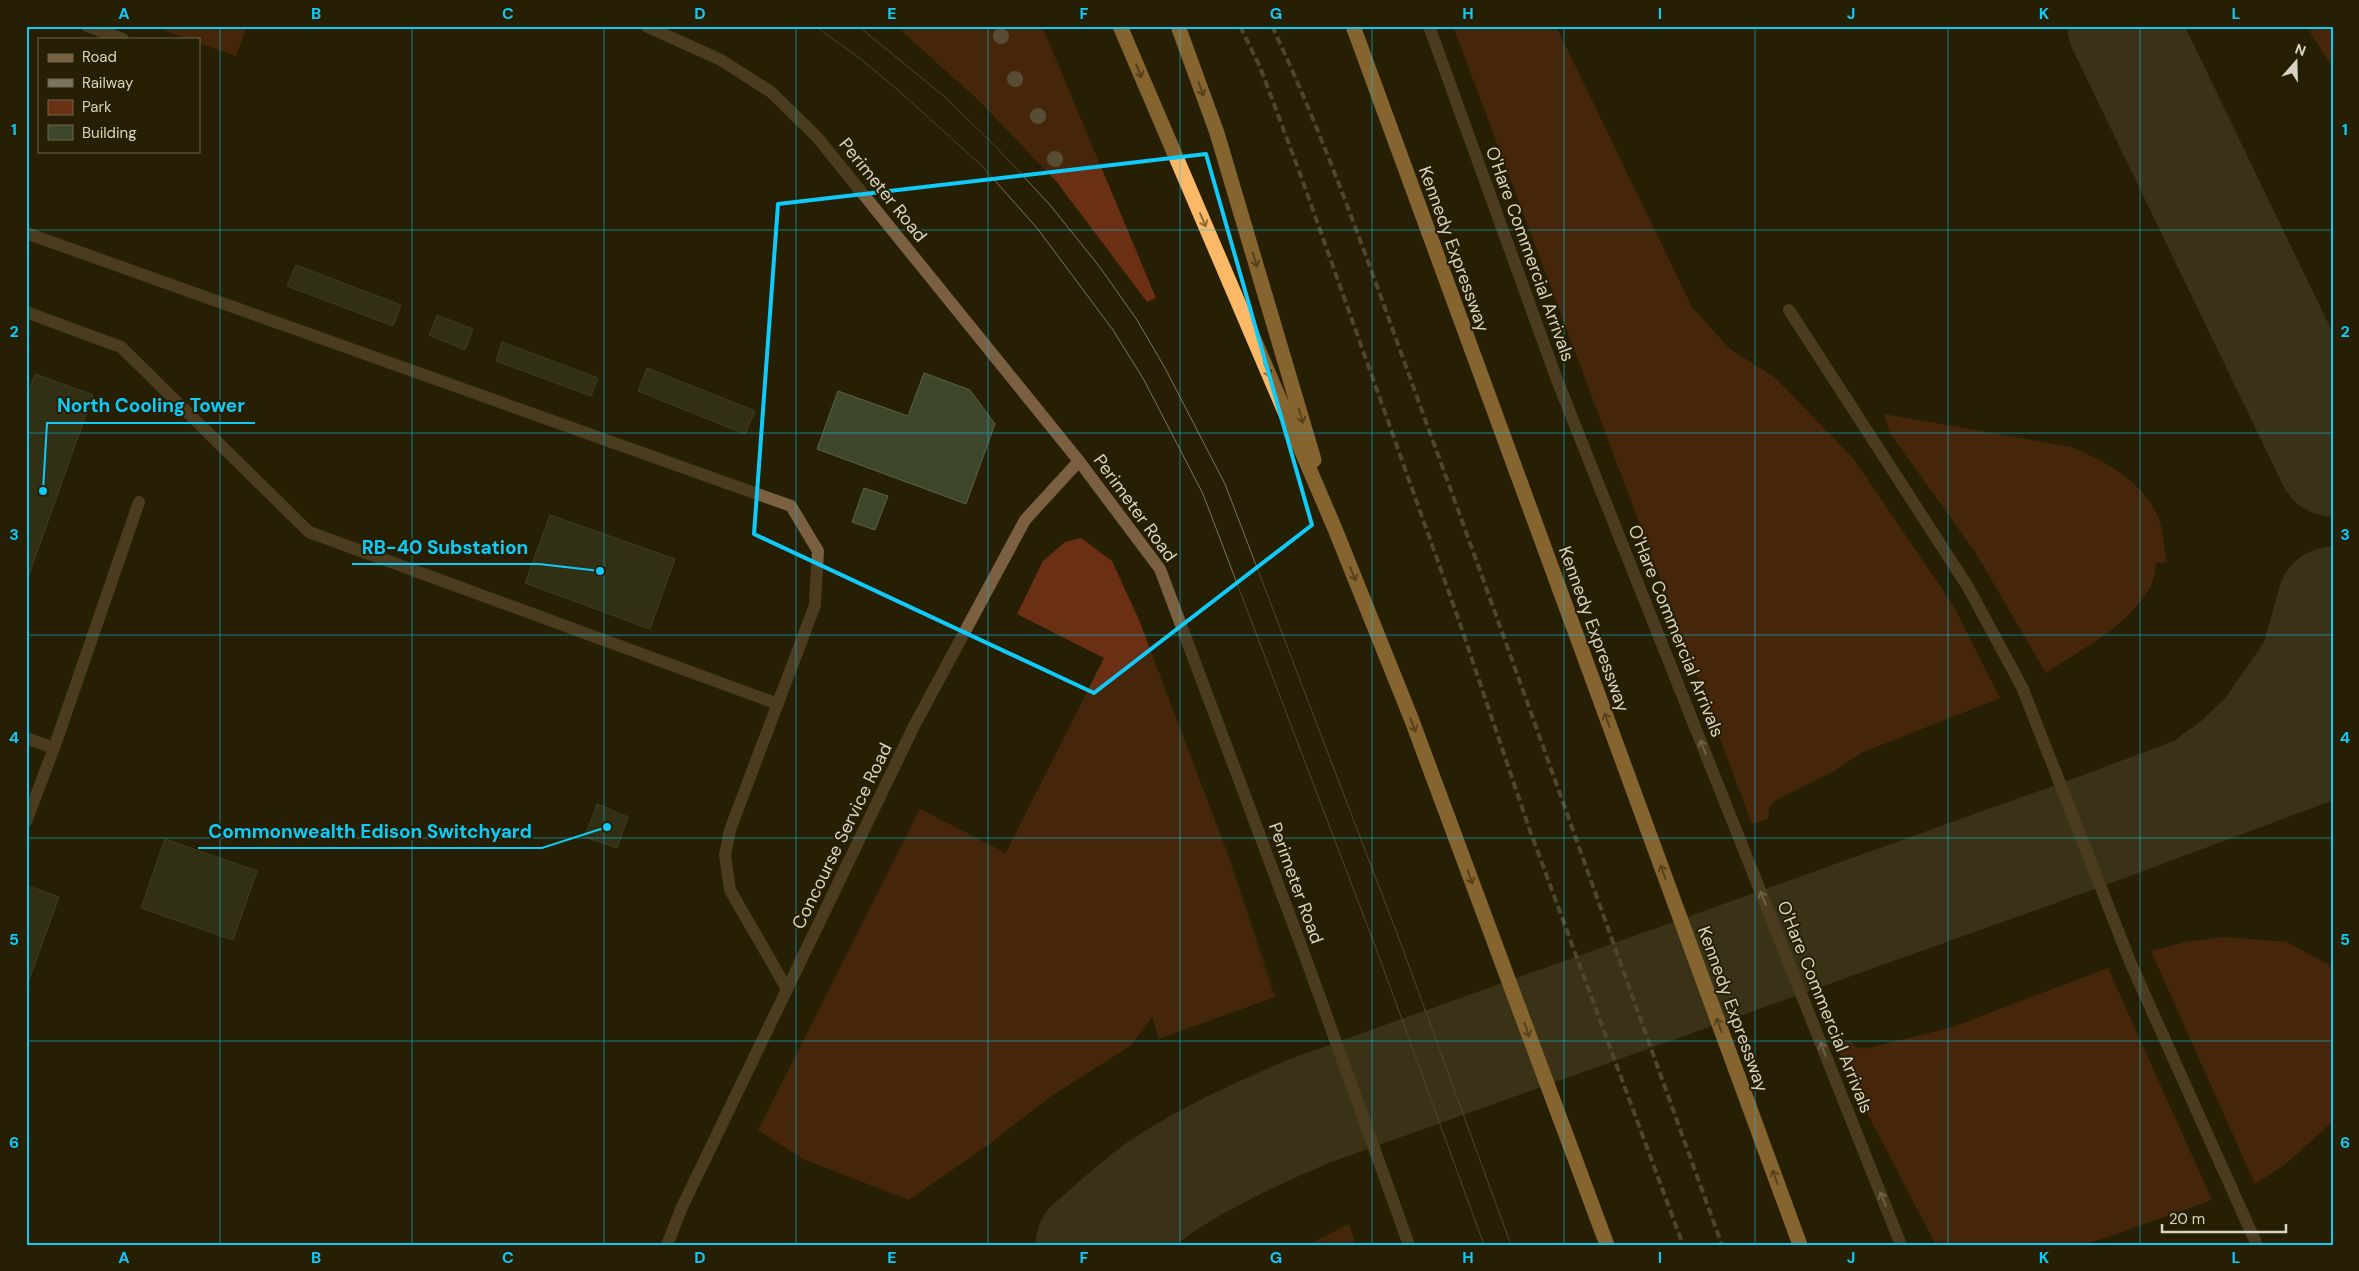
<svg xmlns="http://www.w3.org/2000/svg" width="2359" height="1271" font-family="'DM Sans',sans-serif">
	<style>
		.green { fill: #6b3013 }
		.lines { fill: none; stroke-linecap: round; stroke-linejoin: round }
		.taxiway { stroke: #504a30; stroke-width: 111 }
		.building { fill: #3e462b; stroke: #5a6246 }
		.minor { stroke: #7a6041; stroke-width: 12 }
		.highway { stroke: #fbb967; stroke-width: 15 }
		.tram { stroke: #7a755e; stroke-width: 1 }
		.rail { stroke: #7a755e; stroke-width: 4; stroke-dasharray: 8 4; stroke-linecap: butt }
		.tree { fill: #958472 }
		.oneway { stroke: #906c35 }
		.oneway2 { stroke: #bcb19c }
		.marked { fill: none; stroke: #10cafa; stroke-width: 4; stroke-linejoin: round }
		.grid { fill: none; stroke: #10cafa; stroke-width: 1; stroke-opacity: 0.55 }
		.labels { text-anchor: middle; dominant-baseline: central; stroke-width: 4; stroke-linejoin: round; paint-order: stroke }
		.street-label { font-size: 18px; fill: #d8d4c3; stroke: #261f03 }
		.leader { fill: none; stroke: #10cafa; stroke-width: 2 }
		.callout-dot { fill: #10cafa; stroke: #261f03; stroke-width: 2 }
		.callout-label { font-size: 19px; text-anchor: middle; font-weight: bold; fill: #10cafa; stroke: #261f03; stroke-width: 4; stroke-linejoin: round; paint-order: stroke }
		.neatline { fill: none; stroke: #10cafa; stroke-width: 2 }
		.grid-label { font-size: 16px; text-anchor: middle; font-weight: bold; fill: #10cafa }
	</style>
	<rect width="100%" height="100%" fill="#261f03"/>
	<path class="green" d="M153,26H247L236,56L199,43V39H187Z
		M896,26H1042L1156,298L1147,302L1056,181L976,98Z
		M1453,26H1556L1692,307L1730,349L1774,377L1853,458L1953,605L2000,698L1861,753L1836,770L1774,801L1769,809L1768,819L1752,824Z
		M2306,26H2333V68Z
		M1884,414L2071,447C2105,461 2145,482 2159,520C2164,533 2164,549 2167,562L2156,563C2155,572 2154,581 2149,589C2127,627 2080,650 2046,673L1975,552L1890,433Z
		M1081,538L1112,561L1139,620L1227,852L1275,997L1159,1039L1152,1017L1130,1046L1050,1097L988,1145L909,1200L803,1159L758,1130L920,809L1006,853L1104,658L1017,614L1043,561L1065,542Z
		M2225,937L2287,942L2333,967V1121L2286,1164L2255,1184L2151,951L2185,942Z
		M2108,968L2212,1200L2085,1245H1936L1867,1113L1836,1045L1850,1041L1856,1047L1864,1049L1950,1028Z
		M1349,1224L1356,1245H1308Z"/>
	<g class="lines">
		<path class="taxiway" d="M2123,26L2333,461
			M2214,780L2238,763L2268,734L2315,666L2333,602
			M1091,1245C1114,1225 1137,1203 1162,1186C1209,1155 1260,1132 1312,1110L2081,835L2333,741"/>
	</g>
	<path class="building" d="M296,265L401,305L393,326L287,286Z
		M437,315L473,329L465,350L429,335Z
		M502,342L598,378L591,396L496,361Z
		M647,368L755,411L745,434L638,391Z
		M924,373L970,390L995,424L966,504L817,449L838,391L908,416Z
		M35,374L93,395L26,583V399Z
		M864,488L888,496L875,530L852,522Z
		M550,515L675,559L650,629L525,583Z
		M597,804L628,817L617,848L585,837Z
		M165,839L257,871L233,940L141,908Z
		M26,885L59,897L26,988Z"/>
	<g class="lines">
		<path class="minor" d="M87,26L123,39
			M646,26L721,60L771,92L817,137L1079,461L1160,569L1305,956L1409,1245
			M1429,26L1557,380L1901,1245
			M26,233L791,506L818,551L815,605L730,830L725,855L730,890L787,989
			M1789,310L1968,587L2022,687L2131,964L2257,1245
			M26,312L121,347L309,532L778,704
			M26,738L54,748L139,502
			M26,822L54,748
			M667,1245L682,1207L914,726L1025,520L1079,461"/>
		<path class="highway" d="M1120,26L1335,529L1411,718L1607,1245
			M1178,26L1217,133L1314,460
			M1353,26L1800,1245"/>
		<path class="tram" d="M815,26L862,60L899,91L982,166L1037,228L1113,330L1144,380L1203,494L1377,951L1484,1245
			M858,26L945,97L998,149L1050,205L1099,266L1137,320L1165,368L1225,484L1401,944L1511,1245"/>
		<path class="rail" d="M1240,26L1260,67L1298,168L1457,615L1529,828L1683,1245
			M1272,26C1336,162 1385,311 1437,452C1533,716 1626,981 1722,1245"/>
	</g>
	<g class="tree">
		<circle cx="1001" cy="36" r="8"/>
		<circle cx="1015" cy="79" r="8"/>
		<circle cx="1038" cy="116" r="8"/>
		<circle cx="1055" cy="159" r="8"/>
	</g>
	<defs><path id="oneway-shaft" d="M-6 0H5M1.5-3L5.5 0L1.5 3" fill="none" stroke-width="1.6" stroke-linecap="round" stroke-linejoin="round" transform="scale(1.25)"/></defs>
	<g class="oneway">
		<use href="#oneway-shaft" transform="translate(1139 71) rotate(67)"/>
		<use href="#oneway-shaft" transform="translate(1201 89) rotate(70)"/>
		<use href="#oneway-shaft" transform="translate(1203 220) rotate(67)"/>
		<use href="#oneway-shaft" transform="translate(1255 260) rotate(73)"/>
		<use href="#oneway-shaft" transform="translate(1267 370) rotate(67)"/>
		<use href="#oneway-shaft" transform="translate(1301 416) rotate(73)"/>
		<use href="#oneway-shaft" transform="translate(1353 574) rotate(68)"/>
		<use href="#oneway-shaft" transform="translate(1607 720) rotate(-110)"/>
		<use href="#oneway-shaft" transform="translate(1413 725) rotate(69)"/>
		<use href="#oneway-shaft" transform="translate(1663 872) rotate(-110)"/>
		<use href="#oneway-shaft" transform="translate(1470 877) rotate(70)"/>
		<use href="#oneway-shaft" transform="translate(1719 1025) rotate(-110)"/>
		<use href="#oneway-shaft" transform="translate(1527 1030) rotate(70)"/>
		<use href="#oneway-shaft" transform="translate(1775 1177) rotate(-110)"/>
	</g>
	<g class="oneway2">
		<use href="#oneway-shaft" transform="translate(1703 747) rotate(-112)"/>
		<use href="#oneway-shaft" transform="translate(1763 898) rotate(-112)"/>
		<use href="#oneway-shaft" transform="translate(1823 1049) rotate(-112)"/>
		<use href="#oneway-shaft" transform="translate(1883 1199) rotate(-112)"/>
	</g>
	<path d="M0 0H2359V1271H0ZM1206,154L1312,525L1094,693L754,534L778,204Z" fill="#261f03" fill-opacity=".55" fill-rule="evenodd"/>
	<path class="marked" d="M1206,154L1312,525L1094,693L754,534L778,204Z"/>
	<path class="grid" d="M220,26V1245M412,26V1245M604,26V1245M796,26V1245M988,26V1245M1180,26V1245M1372,26V1245M1564,26V1245M1755,26V1245M1948,26V1245M2140,26V1245M26,230H2333M26,433H2333M26,635H2333M26,838H2333M26,1041H2333"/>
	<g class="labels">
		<g class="street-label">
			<text transform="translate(883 190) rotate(51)">Perimeter Road</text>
			<text transform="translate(1454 249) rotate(70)">Kennedy Expressway</text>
			<text transform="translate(1530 254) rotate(70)">O'Hare Commercial Arrivals</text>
			<text transform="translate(1135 508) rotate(54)">Perimeter Road</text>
			<text transform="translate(1594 629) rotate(70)">Kennedy Expressway</text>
			<text transform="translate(1676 631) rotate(68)">O'Hare Commercial Arrivals</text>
			<text transform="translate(842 836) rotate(-64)">Concourse Service Road</text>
			<text transform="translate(1296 883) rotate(70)">Perimeter Road</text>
			<text transform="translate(1825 1007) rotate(68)">O'Hare Commercial Arrivals</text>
			<text transform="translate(1733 1009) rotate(70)">Kennedy Expressway</text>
		</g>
	</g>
	<path class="leader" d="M43 491L47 423H255M600 571L539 564H352M607 827L542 848H198"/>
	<g class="callout-dot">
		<circle cx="43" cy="491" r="5"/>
		<circle cx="600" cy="571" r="5"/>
		<circle cx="607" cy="827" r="5"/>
	</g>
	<g class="callout-label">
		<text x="151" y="412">North Cooling Tower</text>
		<text x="445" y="554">RB-40 Substation</text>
		<text x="370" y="838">Commonwealth Edison Switchyard</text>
	</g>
	<rect width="2359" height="1271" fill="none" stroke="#261f03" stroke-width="55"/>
	<rect x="38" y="38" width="162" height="115" fill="#261f03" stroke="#6d6750"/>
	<rect x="48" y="54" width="25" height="8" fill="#7a6041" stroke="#6d6750"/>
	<text x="82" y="62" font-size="15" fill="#d8d4c3">Road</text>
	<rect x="48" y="79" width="25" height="8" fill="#7a755e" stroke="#6d6750"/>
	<text x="82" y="88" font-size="15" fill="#d8d4c3">Railway</text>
	<rect x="48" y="100" width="25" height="15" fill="#6b3013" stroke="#6d6750"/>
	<text x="82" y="112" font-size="15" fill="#d8d4c3">Park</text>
	<rect x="48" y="125" width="25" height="15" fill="#3e462b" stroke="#6d6750"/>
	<text x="82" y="138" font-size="15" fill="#d8d4c3">Building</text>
	<g transform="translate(2296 62) rotate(20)" stroke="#261f03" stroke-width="4" paint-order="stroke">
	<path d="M0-4L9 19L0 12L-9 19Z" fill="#d8d4c3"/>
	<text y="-8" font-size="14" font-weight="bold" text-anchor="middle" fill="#d8d4c3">N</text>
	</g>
	<path d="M2162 1224v8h124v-8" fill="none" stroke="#d8d4c3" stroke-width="2.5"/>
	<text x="2169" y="1224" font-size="15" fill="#d8d4c3" stroke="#261f03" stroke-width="4" paint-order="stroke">20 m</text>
	<rect x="28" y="28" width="2304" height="1216" class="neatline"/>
	<g class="grid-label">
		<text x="124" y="19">A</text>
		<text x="316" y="19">B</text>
		<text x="508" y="19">C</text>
		<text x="700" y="19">D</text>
		<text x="892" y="19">E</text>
		<text x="1084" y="19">F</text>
		<text x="1276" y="19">G</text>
		<text x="1468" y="19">H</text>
		<text x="1660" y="19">I</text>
		<text x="1851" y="19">J</text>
		<text x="2044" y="19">K</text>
		<text x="2236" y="19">L</text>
		<text x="14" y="135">1</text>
		<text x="2345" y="135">1</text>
		<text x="14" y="337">2</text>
		<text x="2345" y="337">2</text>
		<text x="14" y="540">3</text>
		<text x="2345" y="540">3</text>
		<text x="14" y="743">4</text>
		<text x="2345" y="743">4</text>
		<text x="14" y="945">5</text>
		<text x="2345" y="945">5</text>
		<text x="14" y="1148">6</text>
		<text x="2345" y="1148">6</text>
		<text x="124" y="1263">A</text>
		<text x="316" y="1263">B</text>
		<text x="508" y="1263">C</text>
		<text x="700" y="1263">D</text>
		<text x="892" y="1263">E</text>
		<text x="1084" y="1263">F</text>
		<text x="1276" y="1263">G</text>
		<text x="1468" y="1263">H</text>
		<text x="1660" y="1263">I</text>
		<text x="1851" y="1263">J</text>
		<text x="2044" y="1263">K</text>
		<text x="2236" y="1263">L</text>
	</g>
</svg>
